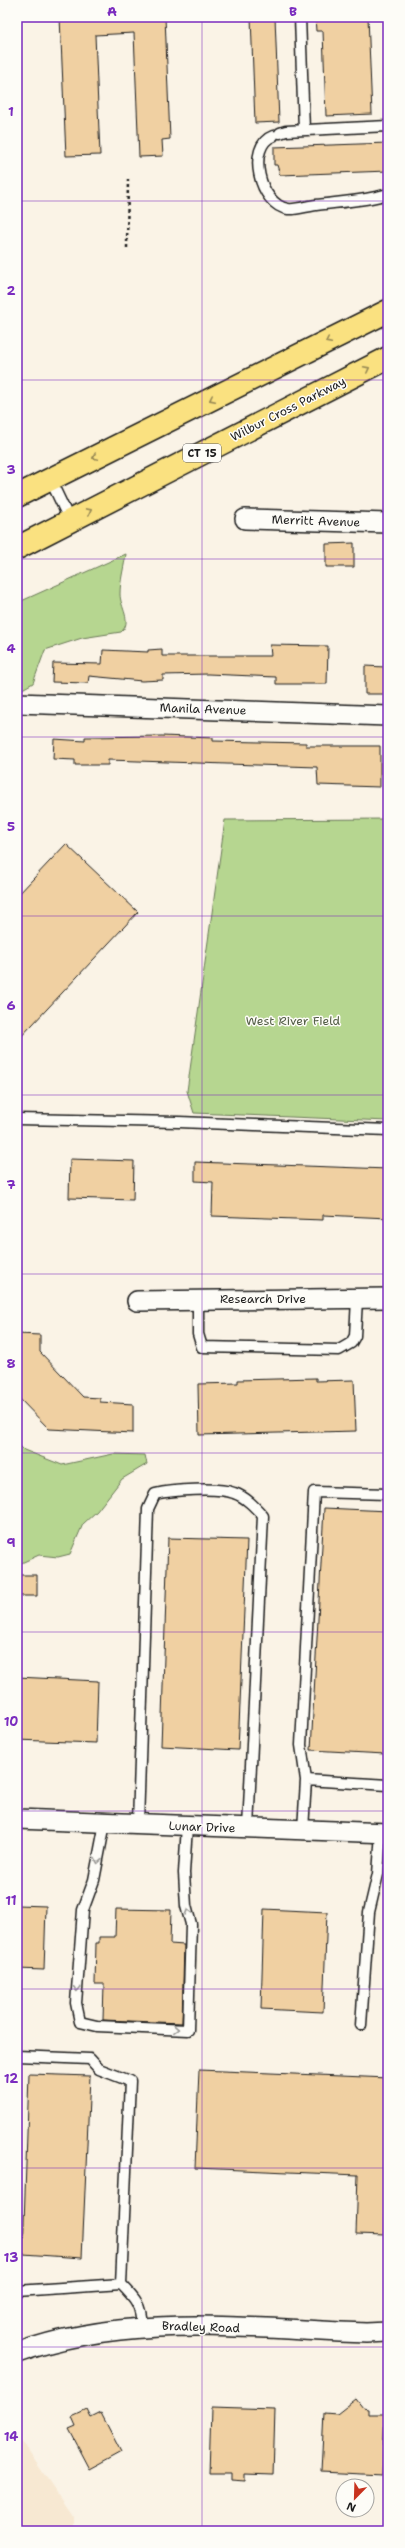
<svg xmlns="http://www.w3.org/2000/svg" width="405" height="2548" font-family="'Shantell Sans',sans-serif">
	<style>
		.built { fill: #f7e8d2 }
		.green { fill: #b6d690; stroke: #697956 }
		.building { fill: #f0d0a2; stroke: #1c1c1c }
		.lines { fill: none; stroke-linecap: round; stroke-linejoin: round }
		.service-casing { stroke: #1c1c1c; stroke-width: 13 }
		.minor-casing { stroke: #1c1c1c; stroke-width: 22 }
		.motorway-casing { stroke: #1c1c1c; stroke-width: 25 }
		.path { stroke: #1c1c1c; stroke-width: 2.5; stroke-dasharray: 3 3; stroke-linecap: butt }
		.service { stroke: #fdfcf7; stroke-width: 10 }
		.minor { stroke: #fdfcf7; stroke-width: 19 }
		.motorway { stroke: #fae180; stroke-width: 22 }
		.oneway { stroke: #968853 }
		.oneway2 { stroke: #989794 }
		.grid { fill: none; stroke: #7b2cbf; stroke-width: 1; stroke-opacity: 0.55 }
		.labels { text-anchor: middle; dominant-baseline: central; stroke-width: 3; stroke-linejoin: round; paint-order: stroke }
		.shield { fill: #fdfcf7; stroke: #605f5e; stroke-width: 1 }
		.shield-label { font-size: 11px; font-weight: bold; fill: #1c1c1c }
		.street-label { font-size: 12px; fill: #1c1c1c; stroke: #fdfcf7 }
		.park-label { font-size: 12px; fill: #525d45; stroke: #fdfcf7 }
		.neatline { fill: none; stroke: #7b2cbf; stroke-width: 1.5 }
		.grid-label { font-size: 13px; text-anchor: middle; font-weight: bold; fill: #7b2cbf }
	</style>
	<rect width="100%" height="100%" fill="#faf3e6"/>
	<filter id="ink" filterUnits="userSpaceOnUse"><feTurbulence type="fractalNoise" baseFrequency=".025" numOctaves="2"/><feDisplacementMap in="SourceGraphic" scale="8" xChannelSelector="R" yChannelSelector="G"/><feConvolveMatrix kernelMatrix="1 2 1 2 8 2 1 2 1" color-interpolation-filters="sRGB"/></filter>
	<g filter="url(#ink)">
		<path class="built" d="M17,2435L73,2516V2531H17Z"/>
		<path class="green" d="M126,554C124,567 120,581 120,594C120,607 133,622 121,632L82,638L45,650L33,683L17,692V603Z
			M388,819V1121L194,1113L187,1091L225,820Z
			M17,1443L24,1450L62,1465L113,1454L145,1455L147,1464L122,1479L97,1511L83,1524L70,1554L58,1557L39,1555L17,1565Z"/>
		<path class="building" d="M60,17H165L170,139L162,140L163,156L139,157L134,33L95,35L100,155L66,156Z
			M251,17H275L279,122L255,123Z
			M315,17H368L372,114L326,116L323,31H316Z
			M388,143V171L280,175L277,165H274V147Z
			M354,543V567H326V544Z
			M270,645L328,646L327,684H276V677L208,674L163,675V680L142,681L89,676L88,683L52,682L53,663L102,664L103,650L148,652V650L162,649V656H271Z
			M365,666L385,667V694H365Z
			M162,736L213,738V741L306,743V746H380V787L318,785L317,767L108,760V765H75V760L53,759L54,739L85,741V737Z
			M66,844L138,912L17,1041V896Z
			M70,1159L134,1161L133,1200L69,1198Z
			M195,1162L388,1169V1218L323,1215V1220L212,1216L213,1182L195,1181Z
			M17,1334L40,1335V1352L83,1397L100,1398V1402L133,1404V1433L49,1429L17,1396Z
			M316,1378V1381L354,1380L356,1431L199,1435L198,1384L238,1383V1380Z
			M324,1508L388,1511V1698L385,1754L311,1750Z
			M168,1538L247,1540L238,1750L161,1746Z
			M17,1575H37V1596H17Z
			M17,1677L98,1681L96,1743L17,1740Z
			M17,1905L46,1906L44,1970L17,1969Z
			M116,1909L171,1910L170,1944L184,1945L182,2023L103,2020L104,1984H95L96,1943H99V1937H115Z
			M264,1909L327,1912L323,2012L261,2009Z
			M199,2070L388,2078L385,2235L356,2234L358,2175L195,2168Z
			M29,2074L90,2076L82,2258L23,2254Z
			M356,2399L363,2408L368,2409V2414H385L382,2475L321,2472L324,2413L337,2414Z
			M211,2408L275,2410L273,2475L245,2474V2481L231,2480V2473H209Z
			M87,2410L91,2418L101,2413L121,2452L90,2469L69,2429L76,2426L72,2417Z"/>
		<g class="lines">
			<g class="service-casing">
				<path id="service" d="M300,17L304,130
					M280,133L286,131L388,126
					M273,136C246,146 259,205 288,209C296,210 307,206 316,205C339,202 365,201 388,194
					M50,479L70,521
					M17,1119L179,1122L388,1130
					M198,1300V1334L202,1347L339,1350L351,1343L355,1336L357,1299
					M306,1780L388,1785
					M105,1823L94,1880L83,1910L76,2003L80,2022L97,2026L188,2030L191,1924L186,1906L184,1873L187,1826
					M138,1824L148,1509L155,1494C172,1490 218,1487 234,1493C246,1497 255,1507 263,1516L248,1828
					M303,1830L306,1780L301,1745L314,1492L388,1494
					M361,2025L369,1912L378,1874L381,1833
					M17,2056L90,2059L99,2069L130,2081L121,2284C136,2299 141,2305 142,2326
					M17,2291L121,2284"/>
			</g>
			<g class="minor-casing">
				<path id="minor" d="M245,519L388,523
					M17,703L388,716
					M137,1301L388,1298
					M17,1819L388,1833
					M17,2353C129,2312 250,2329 366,2333L388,2332"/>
			</g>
			<g class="motorway-casing">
				<path id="motorway" d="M17,496L388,311
					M17,548L388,358"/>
			</g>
			<path class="path" d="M127,248L128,178"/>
			<use href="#service" class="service"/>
			<use href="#minor" class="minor"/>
			<use href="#motorway" class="motorway"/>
		</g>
		<defs><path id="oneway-chevron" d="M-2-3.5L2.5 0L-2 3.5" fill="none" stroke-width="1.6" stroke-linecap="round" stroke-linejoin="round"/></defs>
		<g class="oneway">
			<use href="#oneway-chevron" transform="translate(328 341) rotate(154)"/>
			<use href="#oneway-chevron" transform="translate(367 369) rotate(-27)"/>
			<use href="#oneway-chevron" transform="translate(212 399) rotate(154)"/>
			<use href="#oneway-chevron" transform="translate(95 457) rotate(154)"/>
			<use href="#oneway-chevron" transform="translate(89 511) rotate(-27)"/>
		</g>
		<g class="oneway2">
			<use href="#oneway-chevron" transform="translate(98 1861) rotate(100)"/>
			<use href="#oneway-chevron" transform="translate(188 1912) rotate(-105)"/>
			<use href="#oneway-chevron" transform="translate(77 1989) rotate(94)"/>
			<use href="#oneway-chevron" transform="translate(176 2029) rotate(3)"/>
		</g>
	</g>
	<path class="grid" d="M202,17V2531M17,201H388M17,380H388M17,559H388M17,737H388M17,916H388M17,1095H388M17,1274H388M17,1453H388M17,1632H388M17,1811H388M17,1989H388M17,2168H388M17,2347H388"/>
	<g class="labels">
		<rect class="shield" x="183" y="444" width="38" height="18" rx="3"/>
		<g class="shield-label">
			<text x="202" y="453">CT 15</text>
		</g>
		<g class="street-label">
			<text transform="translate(288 409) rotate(-27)">Wilbur Cross Parkway</text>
			<text transform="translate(316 521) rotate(2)">Merritt Avenue</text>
			<text transform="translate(203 709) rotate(2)">Manila Avenue</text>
			<text x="263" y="1299">Research Drive</text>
			<text transform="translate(202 1827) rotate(2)">Lunar Drive</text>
			<text transform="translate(201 2327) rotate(2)">Bradley Road</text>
		</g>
		<g class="park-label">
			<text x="293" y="1021">West River Field</text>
		</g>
	</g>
	<rect width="405" height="2548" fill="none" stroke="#fdfcf7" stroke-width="44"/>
	<g transform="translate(355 2498) rotate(203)"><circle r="19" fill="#fdfcf7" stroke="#a3a29f"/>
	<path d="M0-3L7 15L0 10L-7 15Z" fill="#c8321e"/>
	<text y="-6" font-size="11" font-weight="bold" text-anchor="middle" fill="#1c1c1c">N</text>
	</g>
	<rect x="22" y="22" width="361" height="2504" class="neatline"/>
	<g class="grid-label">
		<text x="112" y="16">A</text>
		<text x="293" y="16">B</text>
		<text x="11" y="116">1</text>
		<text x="11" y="295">2</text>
		<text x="11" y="474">3</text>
		<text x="11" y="653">4</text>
		<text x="11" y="831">5</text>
		<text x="11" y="1010">6</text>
		<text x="11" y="1189">7</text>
		<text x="11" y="1368">8</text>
		<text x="11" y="1547">9</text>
		<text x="11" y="1726">10</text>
		<text x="11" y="1905">11</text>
		<text x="11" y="2083">12</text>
		<text x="11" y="2262">13</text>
		<text x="11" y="2441">14</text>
	</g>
</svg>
